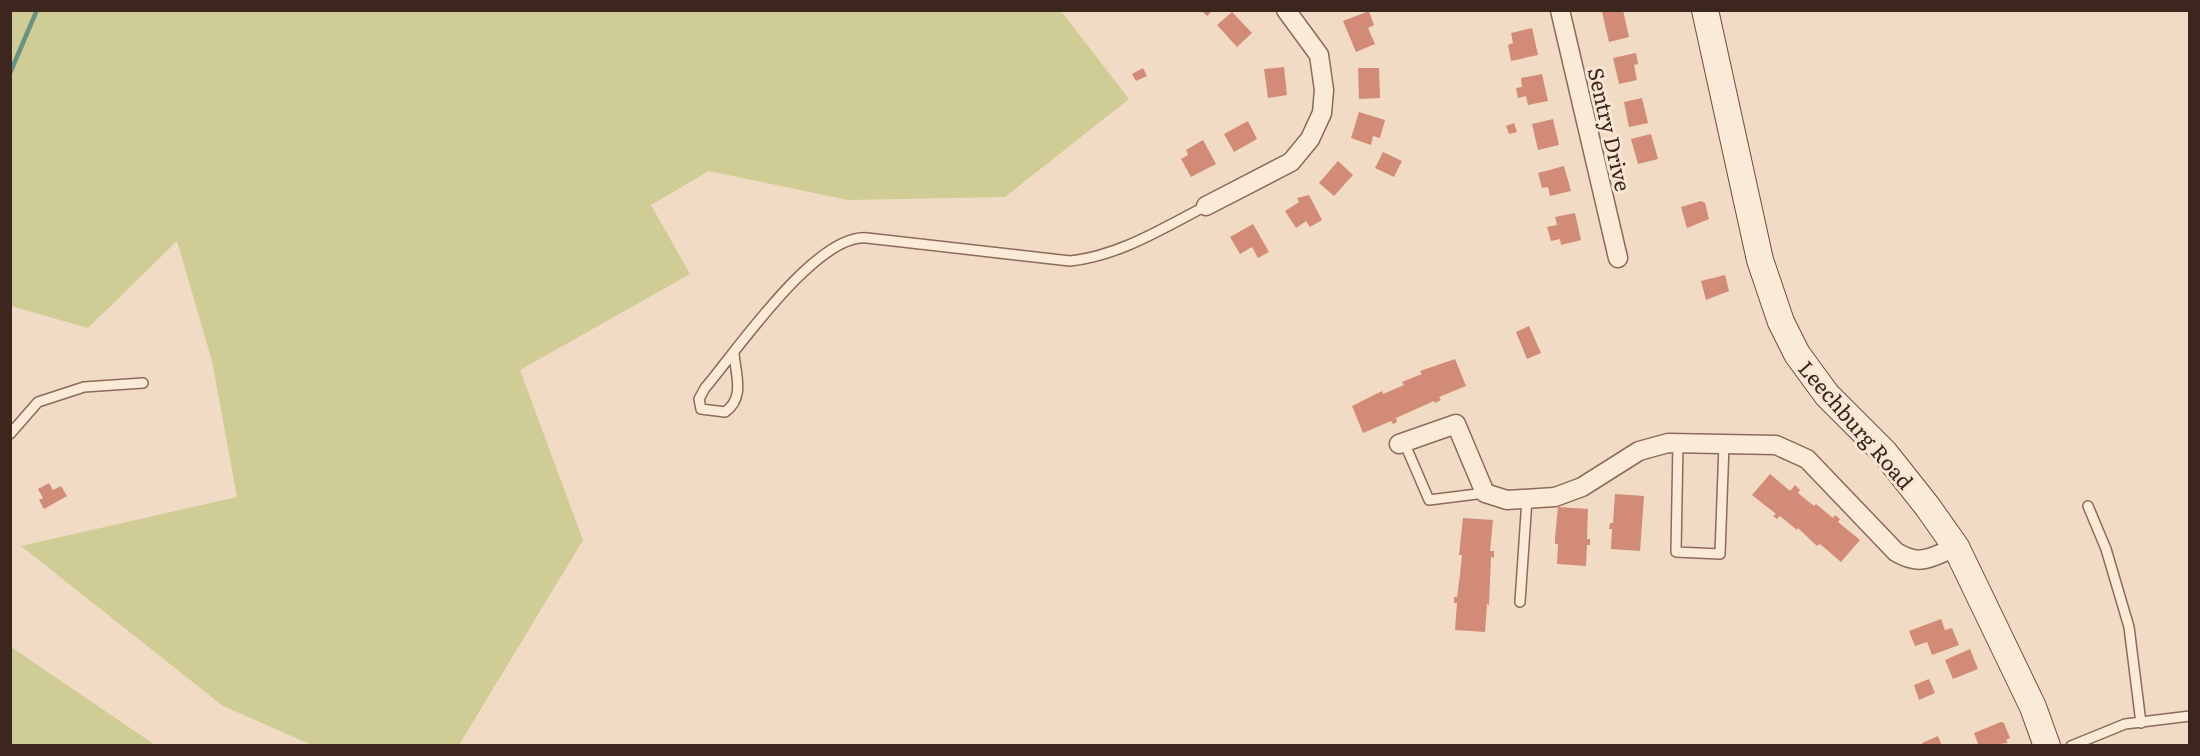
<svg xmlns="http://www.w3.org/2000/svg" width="2200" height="756" font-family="Literata,serif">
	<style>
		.green { fill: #d0cc96 }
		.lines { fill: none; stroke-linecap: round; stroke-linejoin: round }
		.stream { stroke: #6c9381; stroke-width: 4.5 }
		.building { fill: #d28b77 }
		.lane-casing { stroke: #8d6a59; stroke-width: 12 }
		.street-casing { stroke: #8d6a59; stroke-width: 21 }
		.secondary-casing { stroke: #6f4b3c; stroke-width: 28 }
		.lane { stroke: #fbead8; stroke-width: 9 }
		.street { stroke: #fbead8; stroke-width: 18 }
		.secondary { stroke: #fbead8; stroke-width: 26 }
		.labels { text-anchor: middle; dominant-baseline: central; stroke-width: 6; stroke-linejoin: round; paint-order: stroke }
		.street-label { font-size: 21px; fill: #3c261e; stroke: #f8e6d4 }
	</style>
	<rect width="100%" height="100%" fill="#f1dbc4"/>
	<path class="green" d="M10,11H1061L1129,99L1005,197L848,200L709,171L651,205L690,274L520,370L583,540L459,745H312L223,706L21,546L237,497L212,361L177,241L88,328L11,306Z
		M10,647H11L155,745H11Z"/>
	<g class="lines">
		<path class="stream" d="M10,73L37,10"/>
	</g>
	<path class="building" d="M1201,10H1213L1207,16Z
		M1608,10H1623L1629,37L1609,42L1602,12Z
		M1369,11L1374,25L1368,28L1375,44L1356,52L1343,21Z
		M1232,12L1252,33L1237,47L1217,25Z
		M1532,28L1538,55L1511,61L1508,45L1513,43L1511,33Z
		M1636,53L1638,64L1634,65L1637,80L1619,84L1613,58Z
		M1284,67L1287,95L1268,98L1264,69Z
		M1143,68L1147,76L1136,81L1132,74Z
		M1358,68H1379L1380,98L1359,99Z
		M1542,74L1548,101L1528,105L1526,96L1518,98L1516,88L1522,87L1521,78Z
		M1642,98L1648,123L1629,127L1624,102Z
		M1359,112L1385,120L1380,138L1373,136L1371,145L1351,138Z
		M1553,119L1559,145L1538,150L1532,124Z
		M1248,121L1257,139L1234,152L1224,134Z
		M1514,123L1517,132L1509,134L1506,126Z
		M1651,134L1658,159L1638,164L1631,139Z
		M1203,140L1216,164L1191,177L1181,159L1188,155L1186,150Z
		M1383,152L1402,161L1394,177L1375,168Z
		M1338,161L1353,175L1334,196L1319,183Z
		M1564,166L1571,191L1550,196L1548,187L1542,188L1538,173Z
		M1309,195L1322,220L1310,227L1306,221L1296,228L1285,211L1299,202L1297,198Z
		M1701,201L1705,203L1709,219L1687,228L1681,207Z
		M1575,213L1581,240L1561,245L1560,239L1551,241L1547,227L1557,225L1555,217Z
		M1253,224L1269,252L1258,258L1252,247L1240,254L1230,237Z
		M1725,275L1729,291L1706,300L1701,281Z
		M1529,326L1541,353L1527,359L1516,332Z
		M1455,359L1466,386L1439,397L1441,400L1435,403L1434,401L1396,418L1397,422L1393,424L1391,421L1363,433L1352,406L1382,391L1383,394L1404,385L1402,382L1422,374L1420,371Z
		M1770,474L1790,491L1795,485L1800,490L1798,493L1814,506L1816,504L1833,518L1835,515L1840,519L1838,522L1860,540L1841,562L1820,544L1817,546L1798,528L1797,530L1780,516L1777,519L1773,516L1776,514L1752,495Z
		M49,483L53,490L61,486L67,496L44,509L39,500L43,498L38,489Z
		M1615,494L1644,496L1640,551L1611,549L1612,529H1609L1610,523H1613Z
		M1558,507L1588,509L1587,539H1590V545H1587L1586,566L1557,564L1558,544H1555V538Z
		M1463,518L1493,520L1490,551H1494V558L1491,557L1489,605L1487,604L1485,632L1455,630L1457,603H1454V597H1457L1460,575L1462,555H1459Z
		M1941,619L1945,630L1952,628L1959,645L1932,655L1927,642L1915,646L1909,631Z
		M1970,649L1978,669L1953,679L1945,660Z
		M1929,679L1935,693L1919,700L1914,685Z
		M2001,722L2004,723L2010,738L2006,740L2008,743L1979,746L1974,733Z
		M1938,736L1942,746H1923L1922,743Z"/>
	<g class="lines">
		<g class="lane-casing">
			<path id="lane" d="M734,354C736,376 745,398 725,412L701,409L699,399L705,388C736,352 816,233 867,238L1070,261C1119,256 1163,228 1206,206
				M10,434L38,402L84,387L143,383
				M1404,442L1429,500L1485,493
				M1678,443L1676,552L1720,554L1724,444
				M2088,506L2106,549L2129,627L2141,723
				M1520,602L1527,499
				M2071,746L2125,724L2190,716"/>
		</g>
		<g class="street-casing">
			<path id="street" d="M1560,10L1618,258
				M1206,206L1291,162L1310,139L1322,113L1324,90L1319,55L1286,10
				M1399,444L1456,424L1485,493L1507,500L1555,497L1582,487L1639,451L1668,443L1776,445L1807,459L1896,552C1921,567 1931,557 1956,547"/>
		</g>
		<g class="secondary-casing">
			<path id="secondary" d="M1705,10L1760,260L1781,322L1797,354L1827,395L1885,453L1927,506L1956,547L2033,707L2047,746"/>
		</g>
		<use href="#lane" class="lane"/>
		<use href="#street" class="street"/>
		<use href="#secondary" class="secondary"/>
	</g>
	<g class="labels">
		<g class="street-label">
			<text transform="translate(1611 129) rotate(77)">Sentry Drive</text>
			<text transform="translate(1857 424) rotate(49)">Leechburg Road</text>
		</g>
	</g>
	<rect width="2200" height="756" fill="none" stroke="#3c261e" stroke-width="24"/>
</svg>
